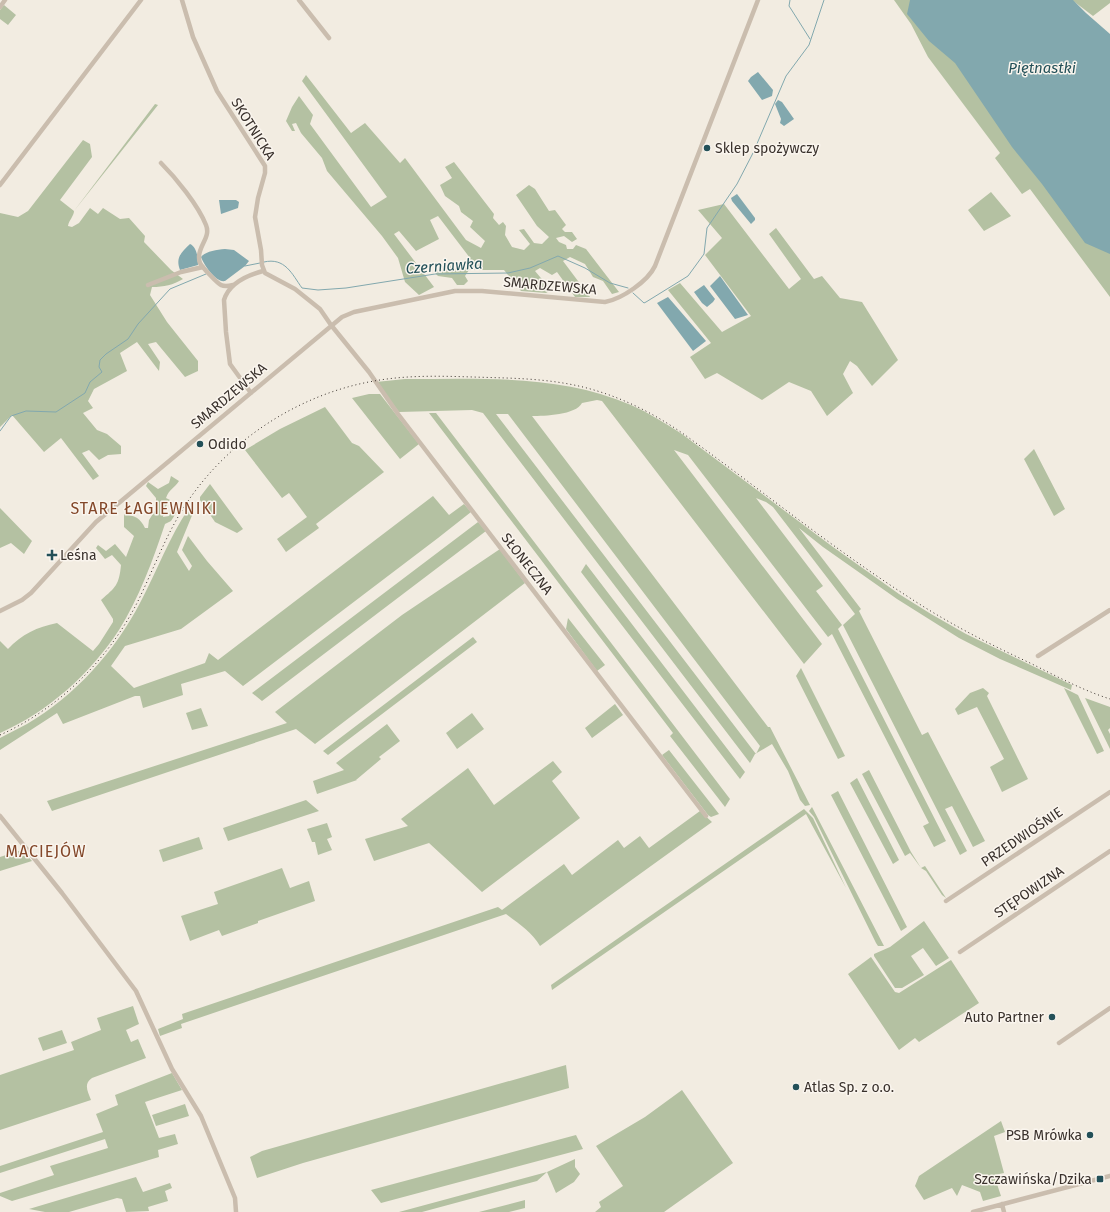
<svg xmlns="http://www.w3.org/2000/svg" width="1110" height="1212" font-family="'Fira Sans',sans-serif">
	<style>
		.green { fill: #b4c1a2; fill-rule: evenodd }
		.water { fill: #82a8ae }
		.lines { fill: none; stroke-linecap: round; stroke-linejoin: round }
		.stream { stroke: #82a8ae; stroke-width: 1 }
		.minor { stroke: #cabdae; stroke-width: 4.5 }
		.rail { stroke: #39312c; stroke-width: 1; stroke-dasharray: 1 3; stroke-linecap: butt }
		.poi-dot { fill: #235058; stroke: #faf5ee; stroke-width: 1.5 }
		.labels { text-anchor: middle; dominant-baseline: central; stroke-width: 3; stroke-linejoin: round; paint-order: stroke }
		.street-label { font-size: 14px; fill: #39312c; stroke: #faf5ee }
		.poi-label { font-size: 14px; fill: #39312c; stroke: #faf5ee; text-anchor: start }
		.water-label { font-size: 15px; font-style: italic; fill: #235058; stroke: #faf5ee }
		.quarter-label { font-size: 16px; letter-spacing: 1px; fill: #834729; stroke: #faf5ee }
	</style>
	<rect width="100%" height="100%" fill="#f2ece1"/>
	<path class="green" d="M894,0H926L1110,248V297L1030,189L1022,194L995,158L1000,153L928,57L911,24Z
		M1072,0H1110V3L1093,16Z
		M4,5L16,15L8,25L0,19V10Z
		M306,75L351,133L365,123L400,163L405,158L466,240L481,248L485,241L470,227L473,221L461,212L459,206L445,196L440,185L452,178L445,167L454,162L494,214L493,218L499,225L503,222L506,226L505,235L512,247L524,250L530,244L519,230L524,229L534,243L542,244L549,237L537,226L516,195L529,185L535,189L549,211L555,210L566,225L562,229L565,232H572L577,239L572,242L564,236L556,238L559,242L566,245L567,249H573L576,245L586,249L619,292L612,294L603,281L593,277L585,264L570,257L563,261L590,297H575L557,272L552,275L540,268L535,271L551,290L546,293L521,291L504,270H469L465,276L468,281L464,285H457L452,278L438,276L434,272L449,262L455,269L470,258L438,216L430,220L439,239L416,251L399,231L394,234L434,287L419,295L405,282L398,258L382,236L327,171L322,158L301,133L296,123L292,124L295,131H292L286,121L292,107L299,96L313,115L310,124L371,207L387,197L302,81Z
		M155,104L158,105L74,211C74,216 69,220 68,226L72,227L79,223L90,208L98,214L103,208L120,219L129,218L145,236L144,242L171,270L183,279C173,285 164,287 152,287L150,295L167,322L198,361V371L185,377L156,342L148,344L160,362L159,371L137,342L120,353L127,371L94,389L88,401L93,408L83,413L97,430L107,434L121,446V454L108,455L99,460L89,450L82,453L99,476L93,480L61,438L44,452L12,415L0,427V213L18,217L28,211L83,140L90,144L92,157L60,200L74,211Z
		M991,192L1011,216L984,231L968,210Z
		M724,204L789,289L801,279L769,234L776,228L814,279L822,276L840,298L862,302L898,360L872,386L857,366L850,361L843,374L853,393L827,416L811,391L789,382L762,400L717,373L705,379L690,357L711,343L668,290L680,283L722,332L751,316L705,255L722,238L698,210Z
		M405,379C480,379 560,374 631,405C649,413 665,423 682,434L833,547L899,594L931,614L966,634L1072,685L1071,690L1000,659L959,638L897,599L823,547L799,528L861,609L859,611L922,735L928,732L985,841L973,847L952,806L945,809L967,851L960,855L843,625L855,614L773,507L766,502L756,498L823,586L816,591L842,625L838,629L946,841L934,847L923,826L929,823L832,634L828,637L688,455L674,450L822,644L804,664L602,401L597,400L582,403C576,415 544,416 532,416L768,727H770L810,805L805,806L800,800L788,771L772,744L755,754L750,763L483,413L472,410L399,412L376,382ZM496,414H508L760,746L756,754Z
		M369,394H380L419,444L400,459L352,398Z
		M325,407L352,443L359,446L384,472L316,524L319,528L286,552L277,539L307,517L289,493L282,498L245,450L280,429Z
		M429,413H436L730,799L725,807L670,736L673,733Z
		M1034,449L1065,509L1054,516L1024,459Z
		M171,476L179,481C175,488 169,489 166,498L170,500L165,508L163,517L169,516L175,504L180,507L171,521L165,524C153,560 139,598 119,630C90,674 48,712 0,733V641L8,649C22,634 37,627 57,623L93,651L99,644L113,622V619L101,600C116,587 119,585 121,565L112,555L105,559L96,548L98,545L106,551L115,544L126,557L134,536L124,527V514C136,516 140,518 145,528H148L149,520L156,509V498L146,486L148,482L158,489L169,483Z
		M210,484L243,529L237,533L215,522L200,500V497Z
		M433,496L449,515L464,504L471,512L438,538L243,686L225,671L181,684L183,695L143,708L140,696H135L63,724L57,713L0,750V738C9,733 18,729 27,724C75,696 115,651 140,603C158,569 171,532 194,501L193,513L177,552L189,571L192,566L182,550L188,536L207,561L233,591L181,629L125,646L111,666L134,688L205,663L209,653L218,660Z
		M0,508L32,541L24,554L11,543L0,548Z
		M478,522L486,531L262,701L252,693Z
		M500,549L525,583L315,744L296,729L52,811L47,801L287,723L275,712L402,615Z
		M586,564L745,772L740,779L581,572Z
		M568,618L605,665L597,671L566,629Z
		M473,637L477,642L328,755L323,751Z
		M801,668L845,756L838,759L796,676Z
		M983,688L989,693L987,696L1028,779L1002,792L990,767L1004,759L977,707L958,715L955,709L970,693Z
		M1064,688L1078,695L1104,751L1097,754Z
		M1085,698L1110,707V728L1108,730L1110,734V749Z
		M615,704L623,715L592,738L585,728Z
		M201,708L208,726L192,730L186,713Z
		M472,713L484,729L457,749L446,733Z
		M387,724L400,741L379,757L381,759L356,780H357L317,794L313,781L344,770L336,763Z
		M669,750L719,814L711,817L708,815L662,755Z
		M553,761L562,772L552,781L580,818L482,892L429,843L374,861L365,839L408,826L401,819L468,768L494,805Z
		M869,770L911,852L921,868L925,866L946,898L942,895L926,871L921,868L910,853L905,856L862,774Z
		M857,778L899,860L893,864L850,783Z
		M838,791L907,927L901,931L831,795Z
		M306,800L319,811L228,841L223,828Z
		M812,807L884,946H878L876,943L814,817L809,811Z
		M804,809L813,818L846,888L806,814L552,990L551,985Z
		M700,811L712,822L540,946C532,932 519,924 506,914L181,1024L182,1028L160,1036L158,1029L183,1019L182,1014L498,907L502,910L564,864L572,875L618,840L624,848L640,836L649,848Z
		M327,823L332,837L327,839L332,850L318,855L315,842H312L307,829Z
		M199,837L203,849L163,862L159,850Z
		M22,850L32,861L0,871V857Z
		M282,868L290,888L309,881L315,901L258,921V923L222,936L219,930L190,941L181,916L218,904L214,892Z
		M924,921L949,958L936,966L923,948L911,956L924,975L902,988H895L874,956V954L890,947Z
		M871,957L895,992L899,993L951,960L979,1003L919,1042L915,1038L899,1050L848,974Z
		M133,1006L139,1024L126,1030L131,1042L138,1039L146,1058L92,1078C83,1084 88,1092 91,1100L0,1130V1075L74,1050L71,1042L101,1030L97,1018Z
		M62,1030L67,1043L43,1051L38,1038Z
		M566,1065L569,1088L303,1163L257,1178L250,1157L262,1151Z
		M172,1073L182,1090L145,1102L159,1138L175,1134L178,1144L158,1150L159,1157L12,1201L0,1196V1193L54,1175L50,1166L108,1148L105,1139L0,1173V1166L103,1132L96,1114L118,1105L115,1095Z
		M682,1090L733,1163L664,1212H595L601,1207L599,1202L623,1186L596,1146L645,1117Z
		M185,1104L189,1116L156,1126L152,1115Z
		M1001,1121L1005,1132L994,1136L1004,1173L994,1175L1001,1196L983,1201L980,1192L962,1185L957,1196L952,1188L924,1200L915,1186L919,1176Z
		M576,1135L583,1149L381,1203L371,1190Z
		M575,1159V1167L580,1174L574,1182L556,1193L547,1172L537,1181L422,1212H399L547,1172Z
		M136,1177L143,1192L170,1183L172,1188L165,1191L168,1201L148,1207L149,1211L126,1212L122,1199L117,1198L69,1212H45L29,1209Z
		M525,1200V1208L509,1212H479Z"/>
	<path class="water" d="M910,0H1073L1086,13L1110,34V254L1085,243L1042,184L1012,147L955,63L929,41L907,14Z
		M758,72L773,90L772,96L762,100L748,81L751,77Z
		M778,100L782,102L794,119L784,126L780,123L781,119L775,104Z
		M737,194L755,218V220L751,224L732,201L731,198Z
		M219,200H236L239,202L238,208L221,214Z
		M190,244C197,247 198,258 198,265L180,270C175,257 182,252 190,244Z
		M225,249L234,250L249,261L245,266L225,281C216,283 204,265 201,257C206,251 216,250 225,249Z
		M720,276L748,315L735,319L710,286Z
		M704,285L715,299L713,302L707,307L702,303L694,292Z
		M668,297L706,341L693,351L657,303Z"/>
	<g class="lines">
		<path class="stream" d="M790,0L789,6L791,9L810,39
			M264,262C285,257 292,274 302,288L318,290L346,288L435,274L508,273L530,268L558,256L585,268L610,283L628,288
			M245,266L260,263
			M633,293L644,303L646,302L688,276L704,254L707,228L737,184L753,153L786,76L809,45L824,0
			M0,431L11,416L26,411L56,412L85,393L90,382L102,372L99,367L100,360L106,354L128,339L138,324L170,289L206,274"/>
		<path class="minor" d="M182,0L193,37L217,91L265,166V173L258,198L255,217L261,250L262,265L265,273L295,289L320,309L331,325L369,372L398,414L706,816
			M299,0L329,38
			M0,7L5,0
			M161,163C176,178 198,205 206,225C211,237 199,245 199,257C199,259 199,261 200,263C201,266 218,284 221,285C225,287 229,286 233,285
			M0,185L141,0
			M148,285L181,272L203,267
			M251,393L230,364L226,332L224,300C229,283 248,275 263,271
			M0,611L22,600L31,593L96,522L342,317L354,312L455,291H482L605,302C622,299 648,281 655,266L758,0
			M1038,656L1110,610
			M0,816L62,893L136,991L172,1069L201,1116L235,1198L236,1212
			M946,901L1110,792
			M960,952L1110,851
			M1059,1043L1110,1008
			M1002,1204L1004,1212
			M973,1212L1110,1176"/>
		<path class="rail" d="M0,735C60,708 110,658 139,599C152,572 163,543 178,517C219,446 294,395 374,381C407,375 440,376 473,377C503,378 533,378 563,383C607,390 648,409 685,435C760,489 832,548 910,598C948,623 989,644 1030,663C1056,676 1082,690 1110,699"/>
	</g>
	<g class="poi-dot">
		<circle cx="707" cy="148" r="4"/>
		<circle cx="200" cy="444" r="4"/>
		<path d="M50 549h4v4h4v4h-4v4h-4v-4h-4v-4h4z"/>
		<circle cx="1052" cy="1017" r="4"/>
		<circle cx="796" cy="1087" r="4"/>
		<circle cx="1090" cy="1135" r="4"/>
		<rect x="1096" y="1175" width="8" height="8" rx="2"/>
	</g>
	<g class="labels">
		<g class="street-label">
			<text transform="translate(253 129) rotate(58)">SKOTNICKA</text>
			<text transform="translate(550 286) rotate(5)">SMARDZEWSKA</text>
			<text transform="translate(229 396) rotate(-40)">SMARDZEWSKA</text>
			<text transform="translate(527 564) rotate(52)">SŁONECZNA</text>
			<text transform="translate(1022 837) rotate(-34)">PRZEDWIOŚNIE</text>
			<text transform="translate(1029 892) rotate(-34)">STĘPOWIZNA</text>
		</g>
		<g class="poi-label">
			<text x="715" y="148">Sklep spożywczy</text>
			<text x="208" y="444">Odido</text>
			<text x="60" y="555">Leśna</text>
			<text x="1044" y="1017" text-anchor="end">Auto Partner</text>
			<text x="804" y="1087">Atlas Sp. z o.o.</text>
			<text x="1082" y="1135" text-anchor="end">PSB Mrówka</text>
			<text x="1092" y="1179" text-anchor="end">Szczawińska/Dzika</text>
		</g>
		<g class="water-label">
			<text x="1042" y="68">Piętnastki</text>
			<text transform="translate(444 266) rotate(-4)">Czerniawka</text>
		</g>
		<g class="quarter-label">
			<text x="144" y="508">STARE ŁAGIEWNIKI</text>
			<text x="46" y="851">MACIEJÓW</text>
		</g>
	</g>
</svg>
